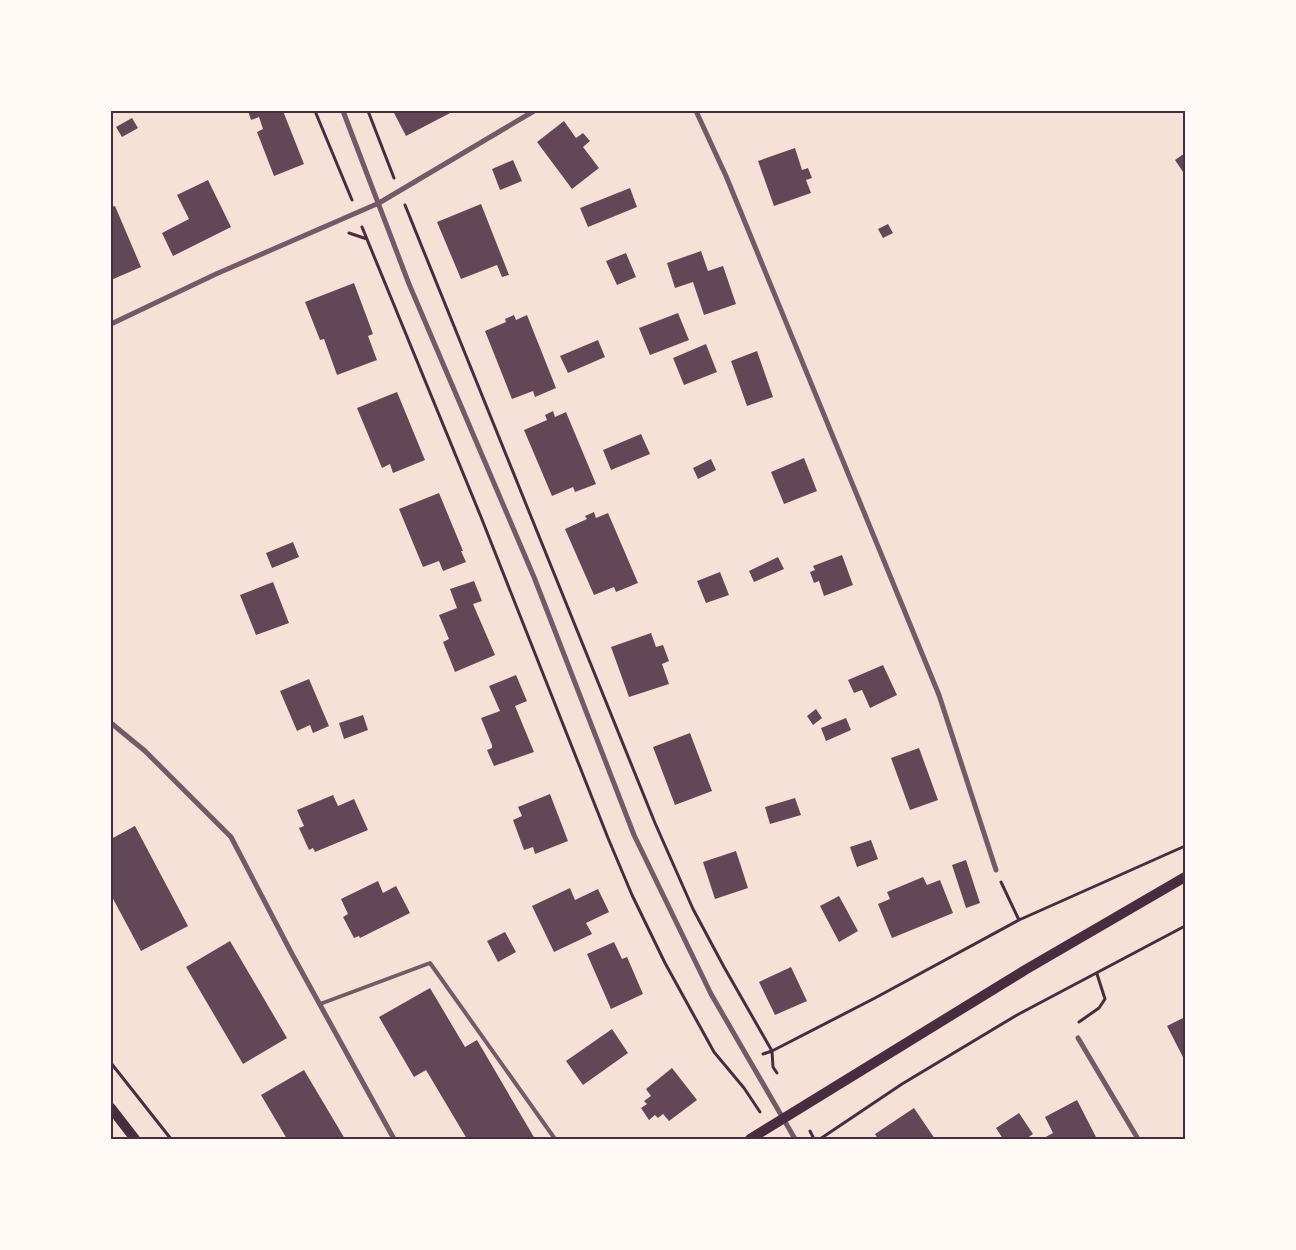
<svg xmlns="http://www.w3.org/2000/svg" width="1296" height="1250" font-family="'Playfair Display',serif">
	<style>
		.building { fill: #644757 }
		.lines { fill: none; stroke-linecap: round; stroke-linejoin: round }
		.path { stroke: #4a2c40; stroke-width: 3 }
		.service { stroke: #755966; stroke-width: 4 }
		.minor { stroke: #755966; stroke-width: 5 }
		.secondary { stroke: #4a2c40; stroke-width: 10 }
		.neatline { fill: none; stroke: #4a2c40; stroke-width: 2 }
	</style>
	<rect width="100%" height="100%" fill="#f7e1d7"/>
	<path class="building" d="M248,111H283L304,164L274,176L257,132L263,129L259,117L251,120Z
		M393,111H454L406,136Z
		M132,118L138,128L122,137L116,127Z
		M564,121L576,138L583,133L590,141L583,147L599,168L572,189L537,142Z
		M795,148L802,170L808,168L812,178L806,180L811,193L774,206L758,161Z
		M1185,153V175L1175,160Z
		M513,160L522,181L500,190L492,169Z
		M208,180L231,227L173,256L162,233L189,219L177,195Z
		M630,188L637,207L588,227L580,208Z
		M481,204L509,275L502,277L497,265L461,279L437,222Z
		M115,206L141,267L111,280V207Z
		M888,224L893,233L883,238L878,229Z
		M701,251L708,271L723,266L736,304L704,315L693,282L675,288L667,263Z
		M626,253L636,277L617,285L606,261Z
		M354,283L373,334L368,336L377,360L337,375L324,339L320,340L305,302Z
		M678,313L689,340L650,355L639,328Z
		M514,315L516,320L527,315L556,388L535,397L533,391L512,399L485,331L506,322L505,319Z
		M598,340L605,357L568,373L560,356Z
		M706,344L717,372L684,385L673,358Z
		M757,351L773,397L747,406L731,361Z
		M397,392L425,460L393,473L390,464L382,468L357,408Z
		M553,411L555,417L566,412L596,484L575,492L573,487L552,496L524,430L547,420L545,415Z
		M641,434L650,454L611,470L603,450Z
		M804,458L817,491L784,504L771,472Z
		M711,459L716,470L698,479L693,468Z
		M439,493L463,551H461L466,562L443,571L439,561L423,567L399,509Z
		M594,512L596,518L608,513L638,583L616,592L614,587L594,595L565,529L587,519L585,516Z
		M293,542L299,557L272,568L266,553Z
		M842,555L853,585L824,596L819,581L814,583L810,572L815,570L813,566Z
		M778,557L784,569L754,582L749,571Z
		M720,572L729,595L706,603L697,581Z
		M474,581L482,601L473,604L495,655L455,672L443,642L449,639L439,615L457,608L450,589Z
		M273,582L289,623L256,635L240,595Z
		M651,633L656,647L663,645L669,661L662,664L669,684L629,697L611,647Z
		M883,665L897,695L870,708L862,690L854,693L848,680Z
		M516,675L527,701L515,706L534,752L494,766L487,750L492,748V745L481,718L500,711L489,686Z
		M309,679L329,726L313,733L310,725L297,731L280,691Z
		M816,709L822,718L813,725L807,716Z
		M363,715L368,730L344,739L339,723Z
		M846,718L851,730L826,741L821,728Z
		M690,733L712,791L675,805L653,747Z
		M919,748L938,800L910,810L891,758Z
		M550,794L568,841L535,854L533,847L524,850L513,820L522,816L518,807Z
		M333,795L338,806L354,799L368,830L315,852L313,848L309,850L299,828L304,826L297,810Z
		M795,798L801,815L770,824L765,807Z
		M135,826L188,926L141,951L111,895V839Z
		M871,840L878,859L857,867L850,847Z
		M736,851L748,888L715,899L703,862Z
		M966,860L980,903L966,908L952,865Z
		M923,877L927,885L940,880L953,913L892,938L878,904L890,899L887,892Z
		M378,881L383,893L396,886L410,913L360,938L359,936L354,938L343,917L348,914L341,899Z
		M570,888L575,900L598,889L609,912L586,923L592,934L554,952L532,906Z
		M839,896L858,931L839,942L820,906Z
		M505,932L516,952L498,962L487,941Z
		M230,941L287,1038L243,1064L186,967Z
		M614,942L622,959L627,957L643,994L611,1009L587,954Z
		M791,967L807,1001L775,1015L759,982Z
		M430,988L465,1047L477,1040L535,1139H467L426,1070L414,1077L379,1017Z
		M1185,1017V1061L1167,1026Z
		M612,1029L628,1053L583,1085L566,1061Z
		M672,1068L697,1100L669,1121L663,1114L658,1118L655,1115L649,1120L641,1108L647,1104L644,1101L651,1096L646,1089Z
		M304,1070L345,1139H287L261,1095Z
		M1077,1100L1097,1139H1042L1053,1133L1045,1117Z
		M914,1108L935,1139H878L875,1134Z
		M1019,1113L1033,1134L1026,1139H1003L996,1128Z"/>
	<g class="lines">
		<path class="path" d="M315,111L352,200
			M368,111L394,178
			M405,205L655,823L693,909L724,967L772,1051L763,1054
			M362,227L481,517L608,838L632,895L665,963L714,1052L744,1088L760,1112
			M349,233L367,239
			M1001,882L1019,920
			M1079,1022L1099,1008L1105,999L1097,974
			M111,1063L171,1139
			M777,1073L773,1067L772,1051L875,998L1019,920L1185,846
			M810,1131L814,1139
			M820,1139L902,1084L1017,1015L1185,926"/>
		<path class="service" d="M320,1004L430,963L555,1139"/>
		<path class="minor" d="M343,111L409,284L534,577L634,835L711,994L795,1139
			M696,111L726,176L939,695L996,870
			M111,324L216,274L379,203L534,111
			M111,723L145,751L231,837L292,954L394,1139
			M1078,1038L1138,1139"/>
		<path class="secondary" d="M111,1108L135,1139
			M750,1139L1025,970L1185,877"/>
	</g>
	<rect width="1296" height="1250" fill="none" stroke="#fffaf5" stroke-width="225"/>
	<rect x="112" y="112" width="1072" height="1026" class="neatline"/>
</svg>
